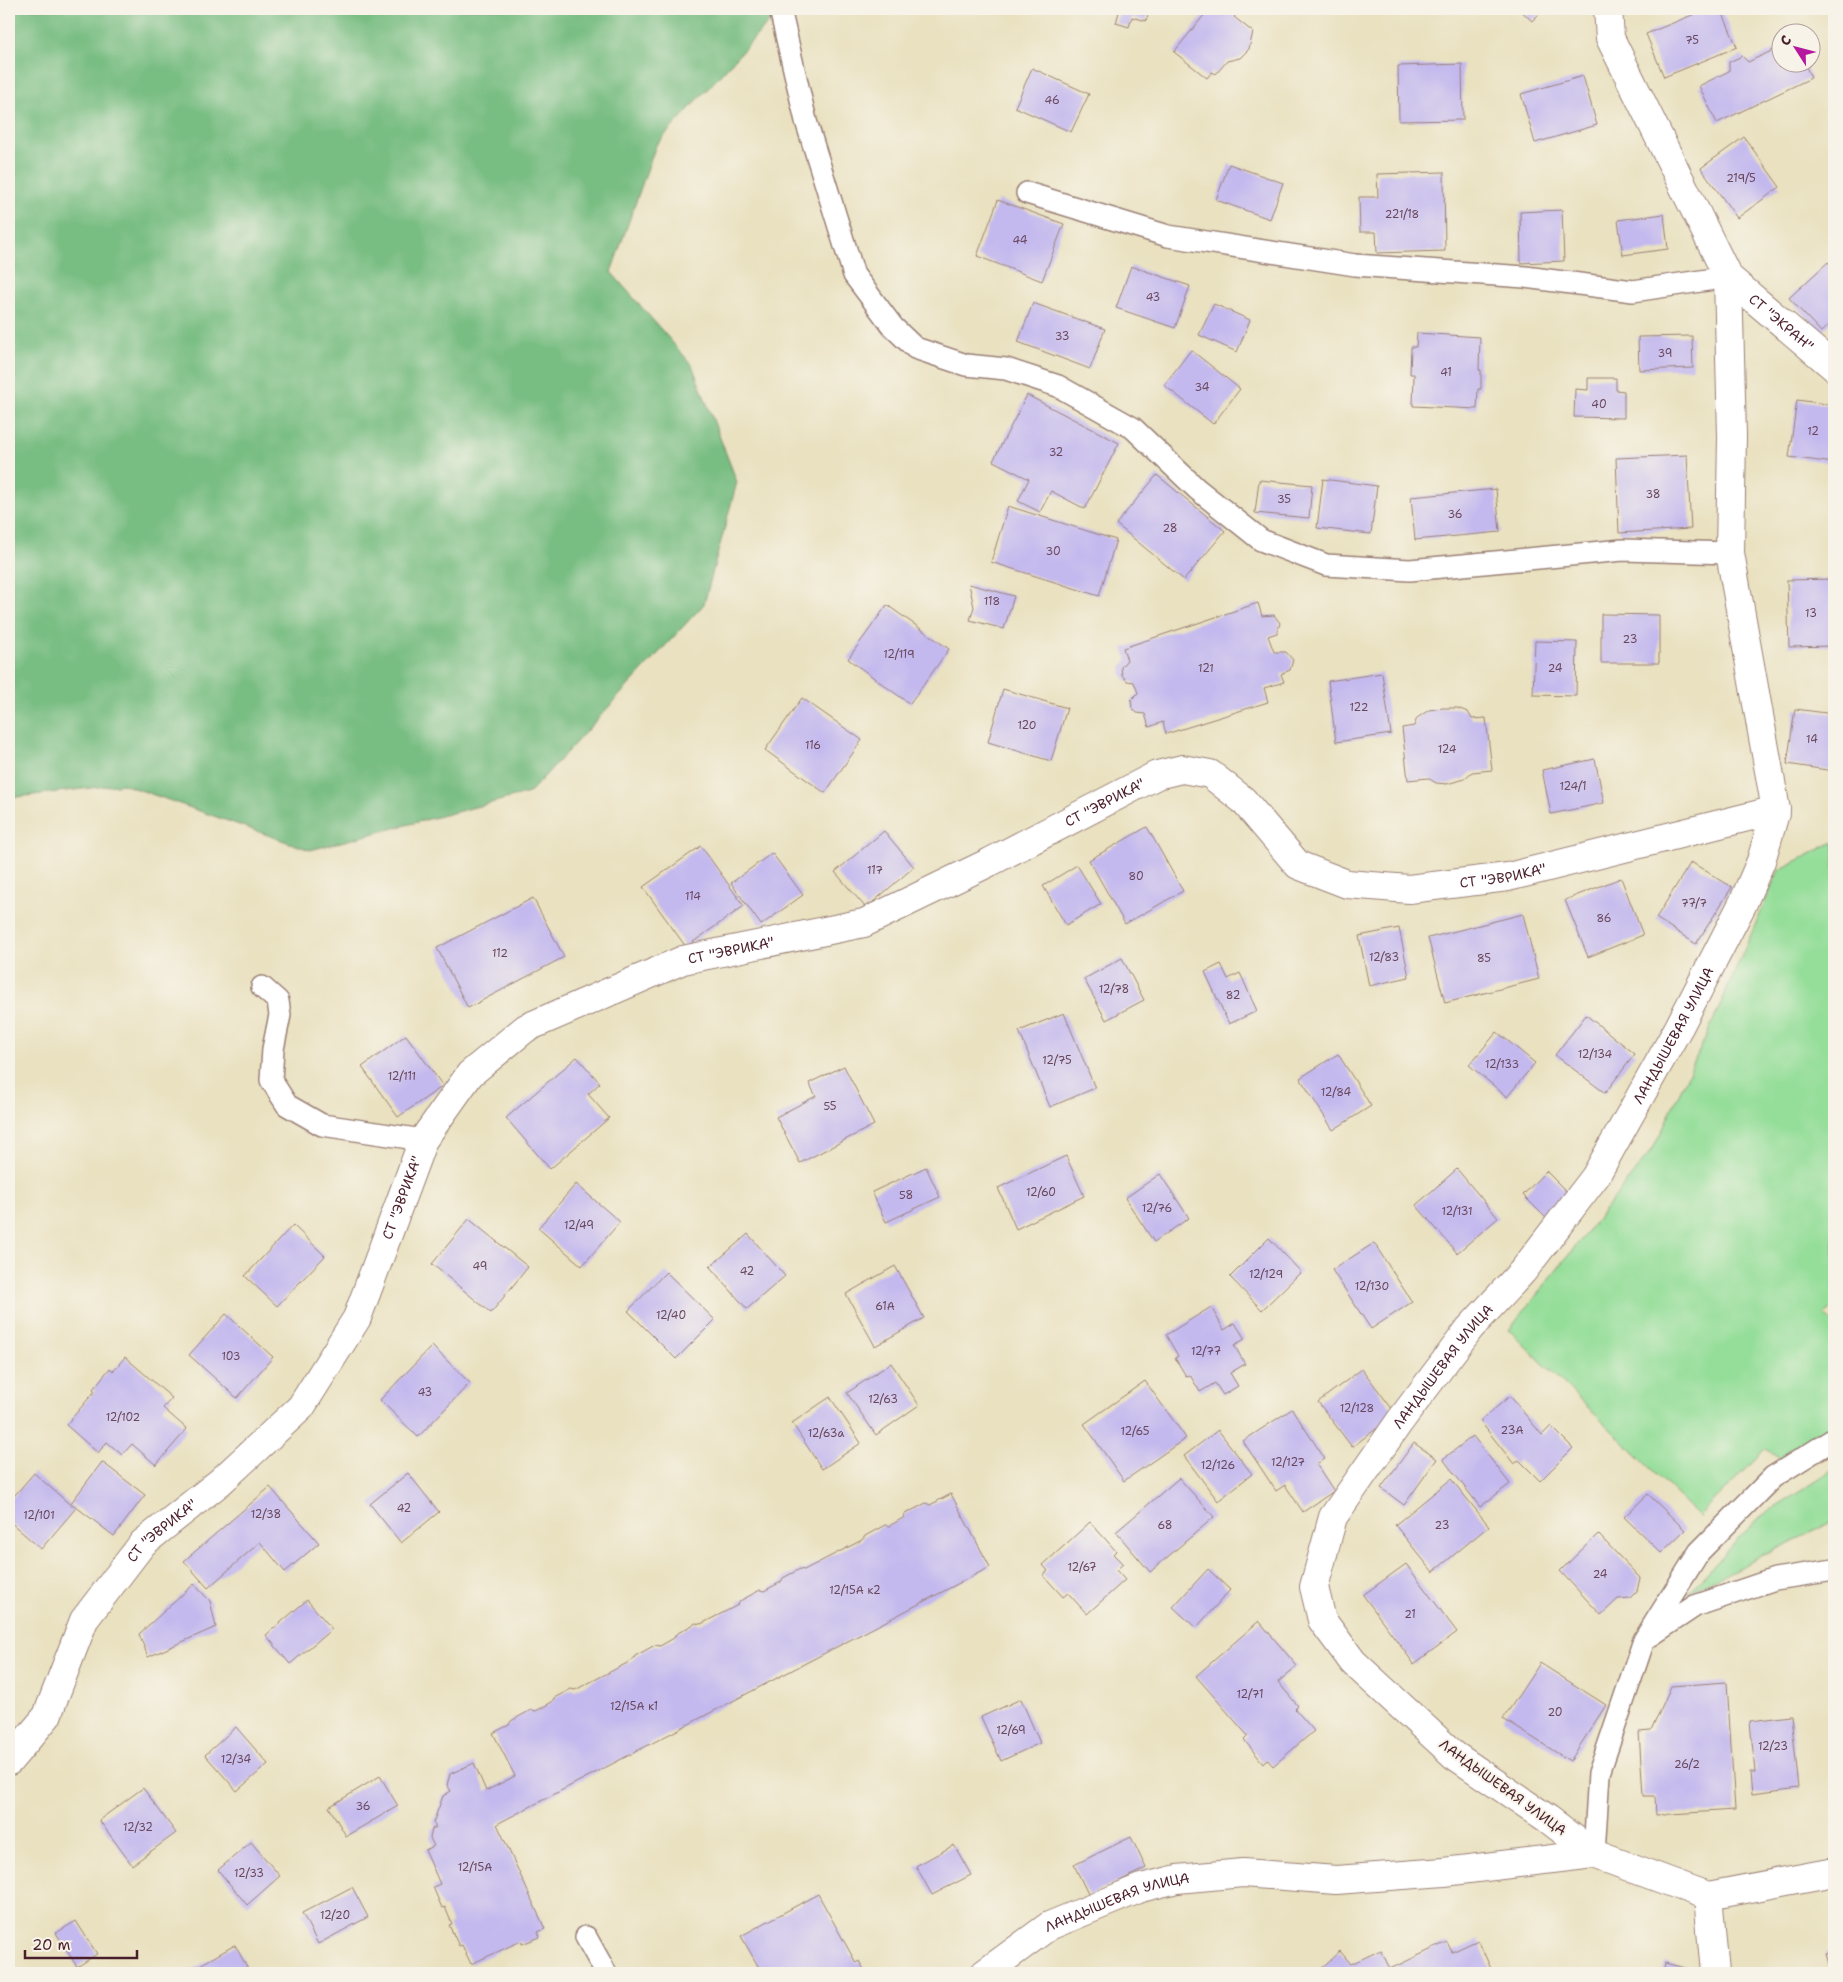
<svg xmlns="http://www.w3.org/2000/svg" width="1843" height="1982" font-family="'Shantell Sans',sans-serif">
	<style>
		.green { fill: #95de9a; stroke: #707e62 }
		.forest { fill: #78bd82; stroke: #616e56 }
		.building { fill: #c4b9ee }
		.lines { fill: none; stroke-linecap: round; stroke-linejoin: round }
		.service-casing { stroke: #9a8076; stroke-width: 24 }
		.minor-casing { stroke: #9a8076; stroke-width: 30 }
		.tertiary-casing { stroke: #9a8076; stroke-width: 30 }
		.service { stroke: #fff; stroke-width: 21 }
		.minor { stroke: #fff; stroke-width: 28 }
		.tertiary { stroke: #fff; stroke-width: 28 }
		.labels { text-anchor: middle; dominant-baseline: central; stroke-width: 4; stroke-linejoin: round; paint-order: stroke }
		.number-label { font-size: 11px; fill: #68465c }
		.street-label { font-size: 14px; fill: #4a1f2b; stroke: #f7f3e8 }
	</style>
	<rect width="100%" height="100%" fill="#f7f3e8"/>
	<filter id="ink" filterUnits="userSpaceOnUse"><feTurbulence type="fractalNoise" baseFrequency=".02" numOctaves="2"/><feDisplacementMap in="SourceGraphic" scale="10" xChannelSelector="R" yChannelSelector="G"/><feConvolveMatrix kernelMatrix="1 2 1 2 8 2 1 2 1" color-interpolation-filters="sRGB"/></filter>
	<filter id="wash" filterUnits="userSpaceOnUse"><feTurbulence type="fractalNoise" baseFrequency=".0096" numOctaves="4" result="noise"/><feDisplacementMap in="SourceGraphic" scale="20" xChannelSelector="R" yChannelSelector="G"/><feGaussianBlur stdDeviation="1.12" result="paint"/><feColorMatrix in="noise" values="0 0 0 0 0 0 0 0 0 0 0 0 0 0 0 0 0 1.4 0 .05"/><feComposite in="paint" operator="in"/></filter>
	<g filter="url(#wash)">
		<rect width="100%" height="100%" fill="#e9e1c0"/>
		<path class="green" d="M1834,842V1306L1825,1316L1834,1324V1425L1784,1462L1766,1448L1699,1516L1509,1330L1653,1149L1716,1015L1779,870Z
			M1834,1470V1521L1689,1592L1758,1518Z"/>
		<path class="forest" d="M9,9H781L656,145L611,272L692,365L737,482L704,604L529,793L310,850L123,784L9,798Z"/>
		<g id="blocks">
			<path class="building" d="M1110,9H1150L1146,21L1132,17L1129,27L1116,23L1119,12Z
				M1209,9H1241L1234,17L1253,32L1249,49L1240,58L1227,61L1216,74L1212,72L1207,78L1174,52Z
				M1519,9H1544L1532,21Z
				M1707,9H1721L1737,47L1664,77L1646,34Z
				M1780,47V62H1804L1811,78L1717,123L1699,86L1729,71V62L1742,56L1748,62Z
				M1462,64L1463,120L1399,121L1398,66Z
				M1032,68L1089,94L1071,132L1015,107Z
				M1583,76L1597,125L1535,143L1521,94Z
				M1744,137L1780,187L1737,218L1701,168Z
				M1229,164L1283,183L1270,219L1216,200Z
				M1444,172L1445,251L1377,253L1376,232H1360L1359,197H1378L1377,174Z
				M998,200L1064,224L1042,281L977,256Z
				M1562,210L1564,261L1521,263L1520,212Z
				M1664,214L1668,249L1623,255L1618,220Z
				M1828,262L1834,269V320L1821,332L1789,298Z
				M1131,266L1190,286L1175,328L1116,308Z
				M1033,303L1105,329L1090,369L1018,342Z
				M1214,304L1250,320L1237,352L1199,335Z
				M1417,333L1480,337L1479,370H1481V389H1478L1477,409L1413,406L1414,374H1410L1411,347H1416Z
				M1692,336L1693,368L1639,370L1638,337Z
				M1191,350L1240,389L1213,424L1164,385Z
				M1588,378H1616V390L1624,391V418L1574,417L1575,389L1588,390Z
				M1027,395L1119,443L1085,509L1051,491L1040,512L1018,501L1029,479L993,461Z
				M1797,400L1834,405V463L1789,457Z
				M1687,455L1691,529L1619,533L1616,458Z
				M1157,475L1225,531L1184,580L1116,524Z
				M1323,479L1377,486L1371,534L1317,528Z
				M1259,480L1312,485L1309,518L1255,513Z
				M1496,489L1500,532L1415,540L1411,497Z
				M1008,506L1116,540L1099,596L991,562Z
				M1834,579V646L1789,647L1787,580Z
				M969,584L1014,596L1004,629L970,620L974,607Z
				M1258,603L1262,616L1274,615L1280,623L1277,633L1268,636L1274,652H1286L1293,660L1290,670L1281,674L1284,682L1264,688L1268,702L1166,734L1163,722L1149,727L1145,714L1137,713L1132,708L1131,700L1138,693L1134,682L1127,681L1122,675L1121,667L1127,660L1123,648Z
				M887,605L949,649L910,704L848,659Z
				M1601,614L1659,615V663H1601Z
				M1535,641L1577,642L1576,696L1533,695Z
				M1382,673L1391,734L1336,742L1328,681Z
				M1003,689L1067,708L1051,761L988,742Z
				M802,698L862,740L825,793L765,750Z
				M1443,708H1457L1468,712L1472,719L1486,718L1492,770L1472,772L1464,779L1447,784L1436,783L1428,778L1408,780L1402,728L1414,726L1417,718L1429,710Z
				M1795,709L1834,714V771L1787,764Z
				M1595,759L1604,803L1551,814L1542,770Z
				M1147,827L1183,891L1125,924L1089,860Z
				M884,831L914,867L866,908L835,872Z
				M701,846L744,906L686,947L643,887Z
				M772,853L803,895L761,925L731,883Z
				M1691,862L1732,887L1696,944L1656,918Z
				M1077,865L1101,904L1066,925L1043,886Z
				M1621,878L1643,935L1588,957L1565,900Z
				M533,898L564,957L468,1008L437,948Z
				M1523,914L1539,979L1445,1003L1428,938Z
				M1399,928L1409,977L1369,986L1359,936Z
				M1122,958L1144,1000L1106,1020L1084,979Z
				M1221,964L1228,979L1240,973L1257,1011L1229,1024L1205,972Z
				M1064,1013L1095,1088L1050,1107L1019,1031Z
				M1586,1015L1635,1054L1605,1093L1555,1055Z
				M1497,1032L1535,1063L1507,1097L1469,1065Z
				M406,1035L443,1086L398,1117L362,1067Z
				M1338,1054L1371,1106L1333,1130L1300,1078Z
				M577,1057L600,1083L588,1094L609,1118L550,1169L506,1118Z
				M844,1066L874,1125L800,1163L776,1117L816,1096L809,1083Z
				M1066,1156L1084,1196L1016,1229L998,1188Z
				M926,1167L940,1197L886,1222L872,1192Z
				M1457,1169L1498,1218L1457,1253L1416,1205Z
				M1546,1171L1576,1201L1553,1225L1523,1195Z
				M1160,1174L1189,1218L1154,1242L1125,1198Z
				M576,1184L620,1222L582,1266L538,1228Z
				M469,1219L528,1267L491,1313L432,1264Z
				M293,1225L325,1256L277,1306L245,1276Z
				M748,1234L785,1276L747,1309L710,1267Z
				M1269,1238L1301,1272L1262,1310L1230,1277Z
				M1374,1243L1412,1302L1371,1329L1332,1270Z
				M895,1266L924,1318L875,1346L846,1294Z
				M666,1272L715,1320L676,1359L628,1311Z
				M1211,1307L1224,1330L1235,1323L1245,1339L1234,1345L1245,1364L1230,1373L1238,1386L1223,1395L1215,1383L1200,1392L1190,1375L1186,1376L1175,1358L1178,1356L1166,1335Z
				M226,1314L273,1357L237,1398L189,1355Z
				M432,1346L470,1383L418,1437L380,1400Z
				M125,1357L172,1398L163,1408L187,1429L156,1465L132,1444L122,1455L107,1442L98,1453L66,1425L95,1391L93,1389L110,1368L113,1371Z
				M891,1363L919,1405L876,1435L847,1393Z
				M1362,1369L1396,1414L1352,1447L1318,1402Z
				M1145,1381L1186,1438L1124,1481L1084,1424Z
				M1510,1396L1542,1435L1551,1426L1573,1448L1540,1481L1519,1460L1514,1464L1480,1421Z
				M830,1397L861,1443L822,1469L792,1423Z
				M1292,1409L1325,1459L1316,1464L1334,1491L1303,1512L1285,1485L1276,1491L1243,1441Z
				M1218,1430L1252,1474L1218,1501L1184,1456Z
				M1473,1436L1510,1484L1480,1507L1443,1459Z
				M1414,1443L1437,1459L1404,1505L1381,1488Z
				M102,1462L145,1495L114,1536L71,1503Z
				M34,1473L75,1509L41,1549L9,1521V1502Z
				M408,1473L439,1512L401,1543L370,1504Z
				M1179,1478L1214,1517L1150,1572L1116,1532Z
				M1451,1479L1489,1526L1433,1572L1395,1525Z
				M270,1487L319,1543L285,1572L260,1542L208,1588L184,1561Z
				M951,1494L990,1567L497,1824L545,1929L538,1932L540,1937L522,1944L521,1941L471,1964L462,1945L459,1946L449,1925L452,1924L445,1907L442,1908L433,1887L440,1884L425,1850L434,1846L430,1838L432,1829L436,1827L433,1823L443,1796L451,1791L447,1785L450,1774L474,1763L486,1791L515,1776L493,1733L509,1725L511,1721L531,1710L536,1711L552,1702L554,1698L571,1689L575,1690L633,1660L635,1656L655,1645L660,1646L674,1638L676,1634L696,1623L701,1624L738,1605L740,1601L760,1590L764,1591L781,1582L783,1578L800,1569L804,1570L862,1540L865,1536L885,1525L889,1526L903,1518L905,1514L926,1503L930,1505Z
				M1648,1494L1685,1530L1661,1553L1624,1517Z
				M1090,1522L1116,1551L1113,1554L1123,1564L1116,1570L1125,1580L1087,1614L1068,1593L1063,1597L1043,1575L1048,1571L1043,1565Z
				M1598,1534L1640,1578L1637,1591L1630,1598L1618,1599L1601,1615L1560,1571Z
				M1406,1564L1457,1632L1414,1664L1363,1595Z
				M1208,1569L1230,1590L1196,1628L1173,1607Z
				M194,1584L210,1601L216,1627L148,1657L139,1634Z
				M307,1600L332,1629L290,1664L266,1635Z
				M1259,1621L1297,1666L1278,1682L1298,1706L1295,1709L1314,1731L1273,1766L1267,1759L1263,1763L1244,1740L1248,1736L1196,1676Z
				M1540,1663L1606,1705L1570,1761L1503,1719Z
				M1727,1682L1735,1810L1656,1815L1655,1796H1643L1639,1732L1651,1731L1671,1686Z
				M1021,1699L1040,1743L1001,1761L981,1717Z
				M1791,1716L1799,1788L1752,1794L1750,1772H1755L1750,1721Z
				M236,1727L268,1764L237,1791L205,1755Z
				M380,1776L398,1806L346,1836L329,1807Z
				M143,1788L176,1833L132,1865L99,1820Z
				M1131,1837L1146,1868L1089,1896L1074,1865Z
				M251,1842L280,1876L247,1905L218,1870Z
				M954,1845L971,1875L932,1895L916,1866Z
				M352,1887L368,1917L318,1944L302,1913Z
				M818,1894L856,1963L859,1961L866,1973H762L741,1936Z
				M76,1921L97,1954L77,1967L56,1933Z
				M1478,1940L1492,1971L1488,1973H1316L1340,1951L1351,1964L1381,1950L1390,1969L1447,1942L1452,1952Z
				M235,1945L250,1973H186Z
				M1834,1951V1973H1830L1825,1953Z
				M1665,1963L1705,1973H1663Z"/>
		</g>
	</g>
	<g filter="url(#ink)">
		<use href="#blocks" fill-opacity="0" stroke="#9a8076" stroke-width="1"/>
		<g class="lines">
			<g class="service-casing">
				<path id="service" d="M780,9L806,121L854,275L893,327L915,348L966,365L1006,369L1058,386L1133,428L1197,489L1261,540L1326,565L1410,570L1623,550L1730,553
					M1027,193L1168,236L1355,265L1525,277L1633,291L1728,277
					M262,987L278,1001L280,1015L273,1049L271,1080L287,1105L322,1125L423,1140
					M1650,1636L1695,1606L1775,1579L1834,1570
					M1594,1854L1599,1773L1644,1640L1699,1552L1773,1477L1834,1439
					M586,1937L606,1973"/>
			</g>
			<g class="minor-casing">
				<g id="minor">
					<path id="s1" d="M1728,277L1834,367"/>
					<path id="s2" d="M9,1761L47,1716L84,1620L143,1543L220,1482L301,1407L357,1318L423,1140L470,1074L526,1028L683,960L864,923L990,862L1157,775L1182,769L1210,774L1243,800L1298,865L1347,884L1409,889L1508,877L1776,810"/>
					<path id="s3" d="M1594,1854L1548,1819L1454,1755L1353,1662L1322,1620L1314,1587L1333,1517L1400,1421L1470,1328L1523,1271L1595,1177L1679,1027L1743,903L1761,861L1776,810L1730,553L1732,436L1728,277L1610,38L1608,9"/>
					<path d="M1708,1896L1715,1973"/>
				</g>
			</g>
			<g class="tertiary-casing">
				<g id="tertiary">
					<path id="s4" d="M985,1973L1049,1926L1141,1888L1177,1879L1243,1873L1336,1880L1444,1872L1594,1854L1708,1896L1834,1872"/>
				</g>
			</g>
			<use href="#service" class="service"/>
			<use href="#minor" class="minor"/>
			<use href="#tertiary" class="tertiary"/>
		</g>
	</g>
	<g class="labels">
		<g class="number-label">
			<text x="1692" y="40">75</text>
			<text x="1052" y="100">46</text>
			<text x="1741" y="178">219/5</text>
			<text x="1402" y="214">221/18</text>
			<text x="1020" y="240">44</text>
			<text x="1153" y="297">43</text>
			<text x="1062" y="336">33</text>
			<text x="1665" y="353">39</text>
			<text x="1446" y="372">41</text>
			<text x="1202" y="387">34</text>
			<text x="1599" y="404">40</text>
			<text x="1813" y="431">12</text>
			<text x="1056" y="452">32</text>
			<text x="1653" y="494">38</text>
			<text x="1284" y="499">35</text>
			<text x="1455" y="514">36</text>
			<text x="1170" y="528">28</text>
			<text x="1053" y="551">30</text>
			<text x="992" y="601">118</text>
			<text x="1811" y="613">13</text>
			<text x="1630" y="639">23</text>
			<text x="899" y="654">12/119</text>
			<text x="1206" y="668">121</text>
			<text x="1555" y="668">24</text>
			<text x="1359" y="707">122</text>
			<text x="1027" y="725">120</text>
			<text x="1812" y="739">14</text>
			<text x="813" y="745">116</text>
			<text x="1447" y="749">124</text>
			<text x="1573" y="786">124/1</text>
			<text x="875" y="870">117</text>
			<text x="1136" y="876">80</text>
			<text x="693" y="896">114</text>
			<text x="1694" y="903">77/7</text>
			<text x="1604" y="918">86</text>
			<text x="500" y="953">112</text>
			<text x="1384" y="957">12/83</text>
			<text x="1484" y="958">85</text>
			<text x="1114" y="989">12/78</text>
			<text x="1233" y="995">82</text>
			<text x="1595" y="1054">12/134</text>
			<text x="1057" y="1060">12/75</text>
			<text x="1502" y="1064">12/133</text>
			<text x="402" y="1076">12/111</text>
			<text x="1336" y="1092">12/84</text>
			<text x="830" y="1106">55</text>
			<text x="1041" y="1192">12/60</text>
			<text x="906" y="1195">58</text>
			<text x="1157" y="1208">12/76</text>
			<text x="1457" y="1211">12/131</text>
			<text x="579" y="1225">12/49</text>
			<text x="480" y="1266">49</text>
			<text x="747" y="1271">42</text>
			<text x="1266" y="1274">12/129</text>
			<text x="1372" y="1286">12/130</text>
			<text x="885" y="1306">61А</text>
			<text x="671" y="1315">12/40</text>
			<text x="1206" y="1351">12/77</text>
			<text x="231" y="1356">103</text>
			<text x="425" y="1392">43</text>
			<text x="883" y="1399">12/63</text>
			<text x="1357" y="1408">12/128</text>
			<text x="123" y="1417">12/102</text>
			<text x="1512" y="1430">23А</text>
			<text x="1135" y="1431">12/65</text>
			<text x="826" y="1433">12/63а</text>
			<text x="1288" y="1462">12/127</text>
			<text x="1218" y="1465">12/126</text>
			<text x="404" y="1508">42</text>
			<text x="266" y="1514">12/38</text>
			<text x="39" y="1515">12/101</text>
			<text x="1165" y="1525">68</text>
			<text x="1442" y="1525">23</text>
			<text x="1082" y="1567">12/67</text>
			<text x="1600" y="1574">24</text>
			<text x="855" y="1590">12/15А к2</text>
			<text x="1410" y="1614">21</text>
			<text x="1250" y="1694">12/71</text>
			<text x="634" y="1706">12/15А к1</text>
			<text x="1555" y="1712">20</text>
			<text x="1011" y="1730">12/69</text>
			<text x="1773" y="1746">12/23</text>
			<text x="236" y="1759">12/34</text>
			<text x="1687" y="1764">26/2</text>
			<text x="363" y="1806">36</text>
			<text x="138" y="1827">12/32</text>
			<text x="475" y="1867">12/15А</text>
			<text x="249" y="1873">12/33</text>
			<text x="335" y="1915">12/20</text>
		</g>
		<g class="street-label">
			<text stroke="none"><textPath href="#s1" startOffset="70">СТ "ЭКРАН"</textPath></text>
			<text stroke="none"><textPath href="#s2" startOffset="1541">СТ "ЭВРИКА"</textPath></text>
			<text stroke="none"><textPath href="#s2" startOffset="1991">СТ "ЭВРИКА"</textPath></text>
			<text stroke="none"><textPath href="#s2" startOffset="1136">СТ "ЭВРИКА"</textPath></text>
			<text stroke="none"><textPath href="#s3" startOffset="1059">ЛАНДЫШЕВАЯ УЛИЦА</textPath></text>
			<text stroke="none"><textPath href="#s2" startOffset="701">СТ "ЭВРИКА"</textPath></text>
			<text stroke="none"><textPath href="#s3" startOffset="654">ЛАНДЫШЕВАЯ УЛИЦА</textPath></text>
			<text stroke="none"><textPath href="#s2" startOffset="281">СТ "ЭВРИКА"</textPath></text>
			<text transform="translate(1503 1787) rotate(36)">ЛАНДЫШЕВАЯ УЛИЦА</text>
			<text stroke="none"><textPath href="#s4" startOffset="152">ЛАНДЫШЕВАЯ УЛИЦА</textPath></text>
		</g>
	</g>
	<rect width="1843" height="1982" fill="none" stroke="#f7f3e8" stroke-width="30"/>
	<g transform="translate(1796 48) rotate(306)"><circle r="24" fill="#f7f3e8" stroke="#b29e9c"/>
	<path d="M0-4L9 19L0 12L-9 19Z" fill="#b5179e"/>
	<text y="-8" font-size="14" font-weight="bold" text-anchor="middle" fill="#4a1f2b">С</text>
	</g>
	<path d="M25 1950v8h112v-8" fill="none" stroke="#4a1f2b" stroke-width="2.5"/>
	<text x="32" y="1950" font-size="15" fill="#4a1f2b" stroke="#f7f3e8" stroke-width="4" paint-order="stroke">20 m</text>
</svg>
